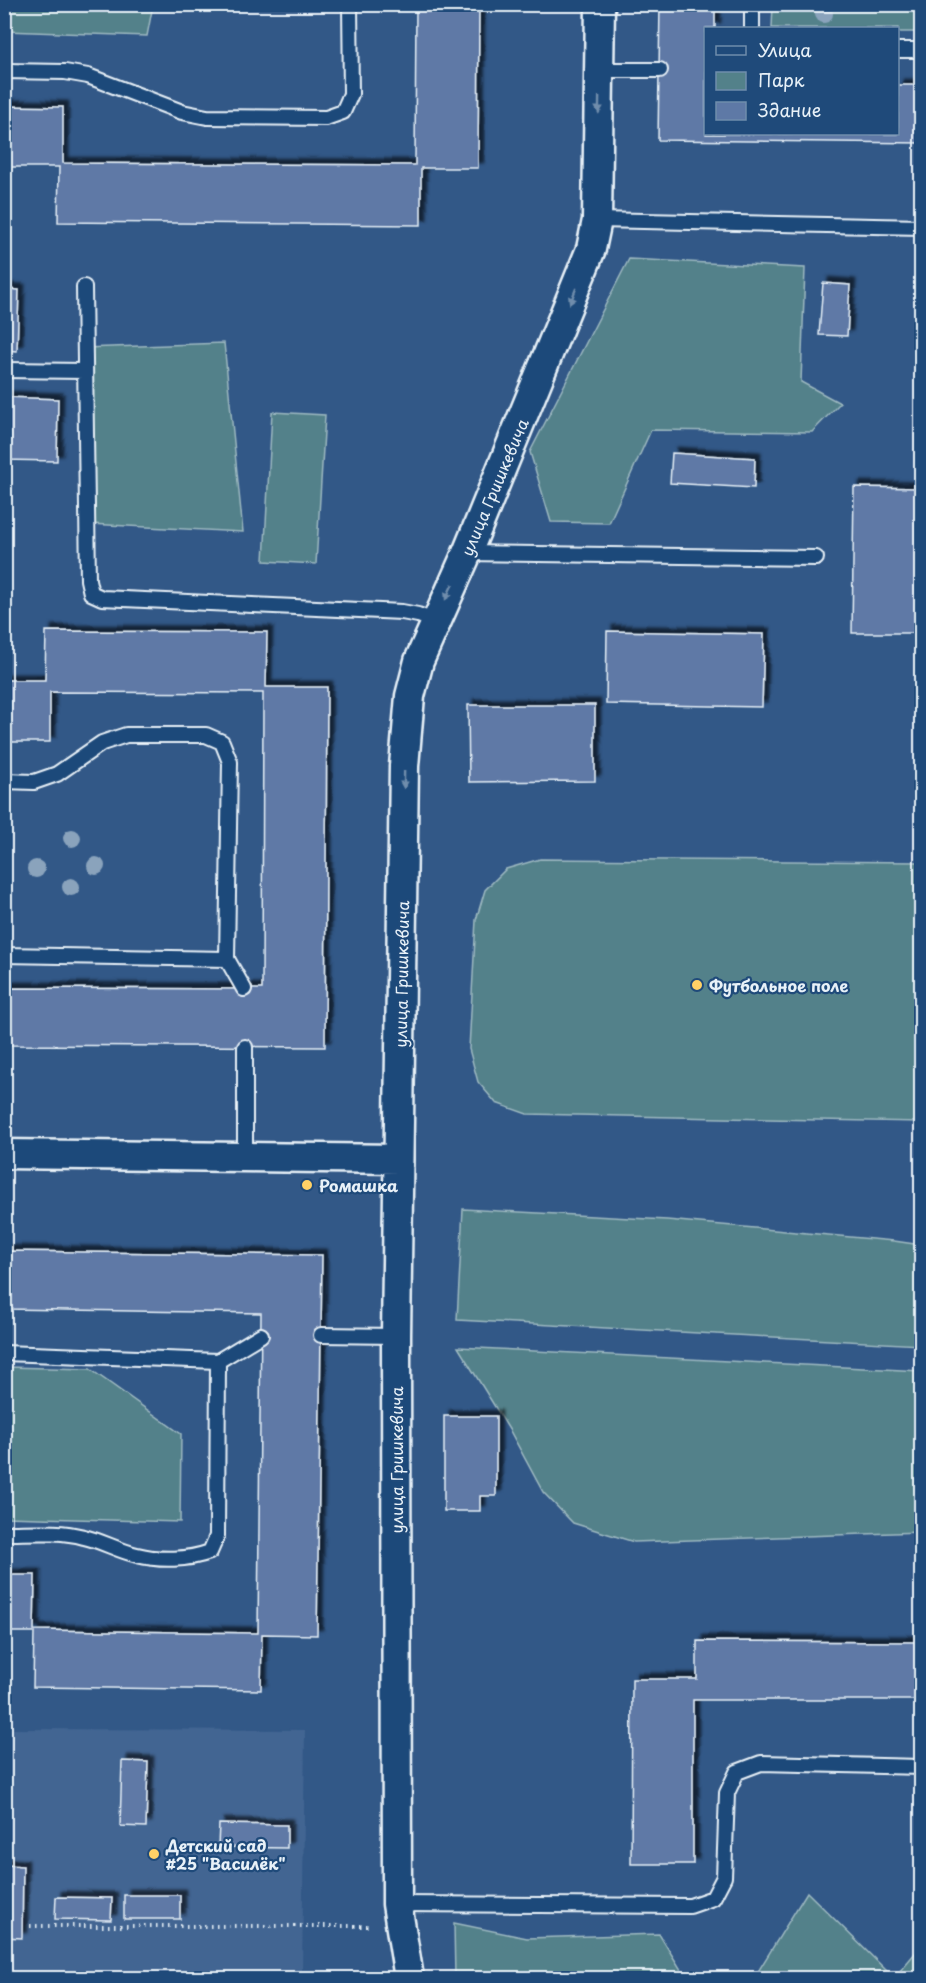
<svg xmlns="http://www.w3.org/2000/svg" width="926" height="1983" font-family="'Playpen Sans',sans-serif">
	<style>
		.built { fill: #426592 }
		.green { fill: #53818a; stroke: #9eb9c1; stroke-width: 1.5 }
		.building { fill: #5e79a6; stroke: #e8f1f8; stroke-width: 1.5; filter: url(#shadow) }
		.lines { fill: none; stroke-linecap: round; stroke-linejoin: round }
		.service-casing { stroke: #e8f1f8; stroke-width: 18 }
		.minor-casing { stroke: #e8f1f8; stroke-width: 33 }
		.path { stroke: #e8f1f8; stroke-width: 4; stroke-dasharray: 1.5 4.5; stroke-linecap: butt }
		.service { stroke: #1f4a7a; stroke-width: 14 }
		.minor { stroke: #1f4a7a; stroke-width: 28 }
		.tree { fill: #8aa3bc }
		.oneway { fill: #6f8dac }
		.poi-dot { fill: #ffd166; stroke: #1f4a7a; stroke-width: 2 }
		.labels { text-anchor: middle; dominant-baseline: central; stroke-width: 4.5; stroke-linejoin: round; paint-order: stroke }
		.street-label { font-size: 16px; fill: #e8f1f8; stroke: #1f4a7a }
		.poi-label { font-size: 16px; font-weight: bold; fill: #e8f1f8; stroke: #1f4a7a; text-anchor: start }
	</style>
	<defs>
		<filter id="shadow"><feDropShadow dx="5.5" dy="-5.5" stdDeviation="1.5" flood-color="#0009"/></filter>
	</defs>
	<rect width="100%" height="100%" fill="#325887"/>
	<filter id="ink" filterUnits="userSpaceOnUse"><feTurbulence type="fractalNoise" baseFrequency=".0167" numOctaves="2"/><feDisplacementMap in="SourceGraphic" scale="12" xChannelSelector="R" yChannelSelector="G"/><feConvolveMatrix kernelMatrix="1 2 1 2 8 2 1 2 1" color-interpolation-filters="sRGB"/></filter>
	<g filter="url(#ink)">
		<path class="built" d="M5,1729L305,1730L302,1978H5Z"/>
		<path class="green" d="M5,4H153V5L147,36L5,31Z
			M773,5H921V32H898V28H772Z
			M629,259L805,268L801,382L840,403L812,432L651,430L609,523L551,522L530,452Z
			M224,343L243,532L89,524L84,348Z
			M272,412L325,415L316,564L264,561Z
			M540,859L921,862V1122L527,1114L496,1103L478,1082L469,1049L476,920L485,890L506,869Z
			M463,1209L667,1220L894,1241L921,1245V1345L457,1320Z
			M458,1347L921,1371V1532L634,1542L573,1523L543,1492L510,1431Z
			M5,1367L90,1369L181,1434L180,1522L5,1517Z
			M807,1892L894,1978H754Z
			M454,1923L527,1938L659,1934L686,1978H455Z
			M921,1946V1978H894Z"/>
		<path class="building" d="M416,4H479L478,168H421V225L58,222L59,167H4V106L63,107V163L415,165Z
			M660,4H715V28H706V134H898V85H922V143L658,140Z
			M823,283L850,285L847,336L819,335Z
			M4,289L19,290L17,351L4,350Z
			M4,397L58,399L57,461L4,460Z
			M672,453L755,458L754,488L670,483Z
			M854,487L922,488V633H852Z
			M46,631L267,632L266,687H327L325,1047L4,1045V988L262,989L263,693L50,692V742H4V680H45Z
			M607,631L764,634L762,707L606,704Z
			M468,705H595V781L469,782Z
			M4,1251L322,1255L317,1635L262,1634L261,1690L33,1687L34,1632H4V1575H35L34,1630L258,1633L261,1313L4,1309Z
			M444,1416H496V1496H480V1511H444Z
			M697,1641L922,1642V1700H693V1864H631L632,1679H697Z
			M122,1761L148,1762L146,1827L120,1826Z
			M219,1824L287,1825V1848L218,1847Z
			M4,1865L23,1866L22,1938L4,1937Z
			M124,1895H180V1919H124Z
			M56,1897L112,1898L111,1920L55,1919Z"/>
		<g class="lines">
			<g class="service-casing">
				<path id="service" d="M752,4V28
					M898,50H922
					M600,70H660
					M4,71L65,72L88,76L182,112L207,117L326,118L343,112L351,94L350,4
					M597,220L922,227
					M84,287L88,580L91,593L102,598L402,612L418,615L435,621
					M4,370L85,371
					M467,553L816,558
					M4,781L34,782L57,774L102,743L126,735H206L222,742L230,762L227,959L4,955
					M227,959L244,989
					M245,1047V1156
					M321,1335L396,1336
					M4,1353L218,1361L217,1536L210,1552C188,1560 160,1561 137,1555C119,1551 102,1541 84,1537C58,1530 31,1533 4,1533
					M218,1361L261,1335
					M397,1904L690,1906L713,1898L724,1877L727,1793L737,1772L761,1763L922,1767"/>
			</g>
			<g class="minor-casing">
				<path id="minor" d="M4,1154L398,1159
					M409,1978L397,1904L396,1336L404,766L410,696L419,661L467,553L591,249L597,220L600,4"/>
			</g>
			<path class="path" d="M30,1926H371"/>
			<use href="#service" class="service"/>
			<use href="#minor" class="minor"/>
		</g>
		<g class="tree">
			<circle cx="824" cy="14" r="9"/>
			<circle cx="72" cy="838" r="9"/>
			<circle cx="96" cy="866" r="9"/>
			<circle cx="36" cy="869" r="9"/>
			<circle cx="71" cy="887" r="9"/>
		</g>
		<defs><path id="oneway-solid" d="M-6-.8H1V-3.2L6.5 0L1 3.2V.8H-6Z" transform="scale(1.5)"/></defs>
		<g class="oneway">
			<use href="#oneway-solid" transform="translate(599 105) rotate(91)"/>
			<use href="#oneway-solid" transform="translate(573 296) rotate(112)"/>
			<use href="#oneway-solid" transform="translate(449 592) rotate(115)"/>
			<use href="#oneway-solid" transform="translate(404 780) rotate(91)"/>
		</g>
	</g>
	<g class="poi-dot">
		<circle cx="697" cy="985" r="6"/>
		<circle cx="307" cy="1185" r="6"/>
		<circle cx="154" cy="1854" r="6"/>
	</g>
	<g class="labels">
		<g class="street-label">
			<text transform="translate(494 487) rotate(-67)">улица Гришкевича</text>
			<text transform="translate(401 974) rotate(-89)">улица Гришкевича</text>
			<text transform="translate(396 1460) rotate(-90)">улица Гришкевича</text>
		</g>
		<g class="poi-label">
			<text x="709" y="985">Футбольное поле</text>
			<text x="319" y="1185">Ромашка</text>
			<text x="166" y="1845">Детский сад<tspan x="166" dy="18">#25 "Василёк"</tspan></text>
		</g>
	</g>
	<rect width="926" height="1983" fill="none" stroke="#1f4a7a" stroke-width="24"/>
	<rect x="12" y="12" width="902" height="1959" fill="none" stroke="#e8f1f8" stroke-width="2" filter="url(#ink)"/>
	<rect x="704" y="27" width="195" height="108" fill="#1f4a7a" stroke="#6f8dac" stroke-width="1.5"/>
	<rect x="716" y="46" width="30" height="9" fill="#1f4a7a" stroke="#6f8dac" stroke-width="1.5"/>
	<text x="758" y="57" font-size="18" fill="#e8f1f8">Улица</text>
	<rect x="716" y="72" width="30" height="18" fill="#53818a" stroke="#6f8dac" stroke-width="1.5"/>
	<text x="758" y="87" font-size="18" fill="#e8f1f8">Парк</text>
	<rect x="716" y="102" width="30" height="18" fill="#5e79a6" stroke="#6f8dac" stroke-width="1.5"/>
	<text x="758" y="117" font-size="18" fill="#e8f1f8">Здание</text>
</svg>
